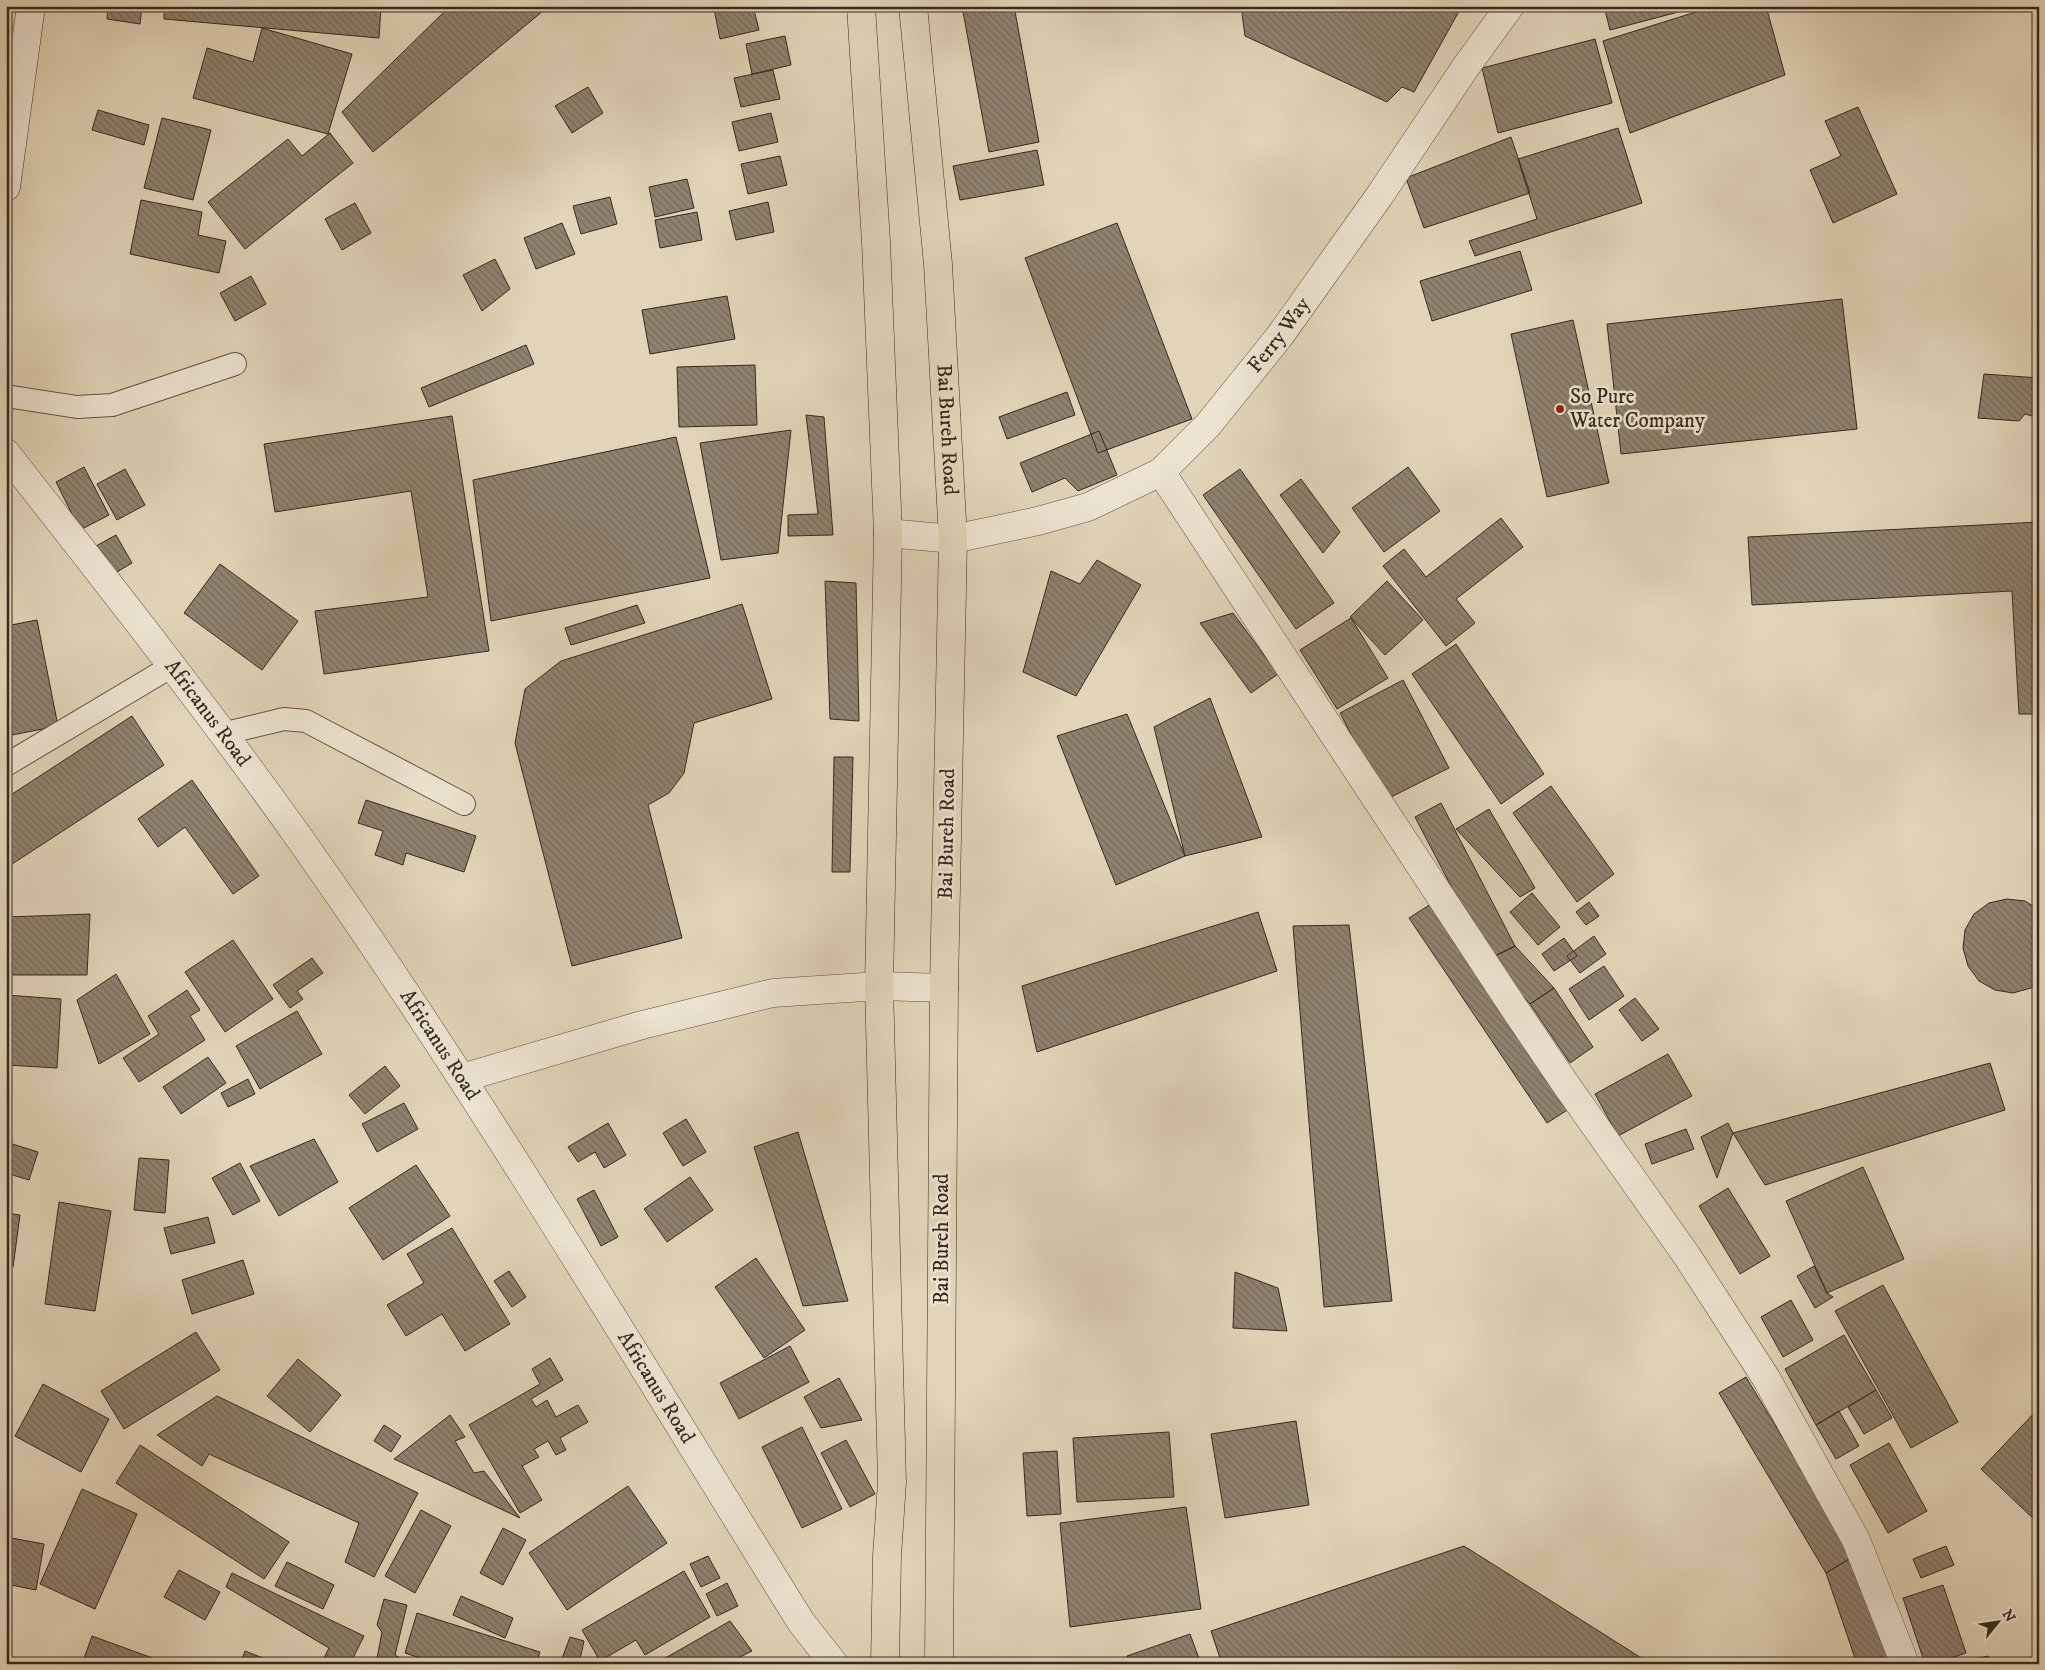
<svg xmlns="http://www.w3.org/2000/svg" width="2045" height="1670" font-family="'IM FELL DW Pica',serif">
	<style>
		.building { fill: url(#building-back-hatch); stroke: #362a22 }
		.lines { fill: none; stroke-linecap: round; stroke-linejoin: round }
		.service-casing { stroke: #615448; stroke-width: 24 }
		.minor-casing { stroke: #615448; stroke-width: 29 }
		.secondary-casing { stroke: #362a22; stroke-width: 29 }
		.trunk-casing { stroke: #362a22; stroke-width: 29 }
		.service { stroke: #ece3d2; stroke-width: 22 }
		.minor { stroke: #ece3d2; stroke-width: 28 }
		.secondary { stroke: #ece3d2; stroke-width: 28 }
		.trunk { stroke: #e1d4ba; stroke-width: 28 }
		.poi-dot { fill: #8f2418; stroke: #ece3d2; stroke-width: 2 }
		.labels { text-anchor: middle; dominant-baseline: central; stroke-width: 5; stroke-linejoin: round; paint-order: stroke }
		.street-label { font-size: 21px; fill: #362a22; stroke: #ece3d2 }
		.poi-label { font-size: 21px; fill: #362a22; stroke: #ece3d2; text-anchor: start }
	</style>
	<defs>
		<pattern id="building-back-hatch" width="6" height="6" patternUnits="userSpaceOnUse" patternTransform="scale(1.25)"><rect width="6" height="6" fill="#8f8271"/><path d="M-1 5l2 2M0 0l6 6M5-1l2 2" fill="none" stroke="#766b5c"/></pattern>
	</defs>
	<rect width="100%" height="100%" fill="#e1d4ba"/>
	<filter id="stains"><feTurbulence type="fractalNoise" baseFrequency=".004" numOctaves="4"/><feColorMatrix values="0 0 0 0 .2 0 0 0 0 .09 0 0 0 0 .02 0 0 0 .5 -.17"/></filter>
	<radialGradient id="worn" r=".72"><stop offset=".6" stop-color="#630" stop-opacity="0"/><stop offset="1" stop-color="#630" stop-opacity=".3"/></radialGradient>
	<path class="building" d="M108,6H142L140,24L107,19Z
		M164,6H381L379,38L164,19Z
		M450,6H549L373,152L342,112Z
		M726,6H753L759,30L720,39L714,9Z
		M992,6H1014L1039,142L989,152L963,12Z
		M1241,6H1462L1414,92L1402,87L1387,102L1245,36Z
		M1604,6H1701L1610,30Z
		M1715,6H1766L1785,75L1630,133L1603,41Z
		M262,28L352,54L328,134L193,98L207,48L253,62Z
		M785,36L791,65L752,74L746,44Z
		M1595,39L1612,103L1498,133L1482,68Z
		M773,70L780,99L741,107L734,78Z
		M588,87L603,113L572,133L555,106Z
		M1858,107L1897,194L1833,223L1810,170L1841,156L1825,121Z
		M98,110L149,125L144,145L92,130Z
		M771,113L778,142L739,151L732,122Z
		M162,118L211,130L193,200L144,188Z
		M1618,128L1642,203L1475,256L1469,241L1537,219L1518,159Z
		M330,133L353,163L245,249L208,202L288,139L302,156Z
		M1511,137L1530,193L1424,228L1406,178Z
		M1037,150L1044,185L960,200L953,166Z
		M780,156L787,185L748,194L741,164Z
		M687,179L694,208L655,217L649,187Z
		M610,197L617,224L581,234L573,206Z
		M141,200L202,212L198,235L226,241L219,273L130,254Z
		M768,202L774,232L736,240L729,211Z
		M355,203L371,233L342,250L325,219Z
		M697,212L702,240L660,248L655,220Z
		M562,223L575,254L536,269L524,238Z
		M1117,223L1192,419L1098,453L1025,258Z
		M1520,251L1532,290L1432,321L1420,281Z
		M495,259L510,289L482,311L463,275Z
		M251,276L266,304L235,321L220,293Z
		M727,296L735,339L650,354L642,310Z
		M1842,299L1857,429L1621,454L1607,324Z
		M1573,320L1609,483L1547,497L1511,334Z
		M526,345L534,364L429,407L421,388Z
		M755,365L757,425L679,427L677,367Z
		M1984,374L2039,378V418L2025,414L2019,421L1978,418Z
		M1067,392L1075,415L1007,439L999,417Z
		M806,415L824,417L833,535L788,536V515L818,514Z
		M452,416L489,651L324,674L315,611L428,597L411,491L275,512L264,444Z
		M791,430L778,553L721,560L700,443Z
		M1099,431L1117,475L1078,491L1065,478L1032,492L1020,463Z
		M676,437L710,578L491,621L473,480Z
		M84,467L109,515L80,530L56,482Z
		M1408,467L1440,511L1384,552L1352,508Z
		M125,469L145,505L117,520L97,484Z
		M1240,469L1334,603L1296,629L1203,495Z
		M1301,479L1340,532L1323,553L1280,495Z
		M1501,518L1523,547L1456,599L1475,623L1446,646L1383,566L1404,549L1426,577Z
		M2039,522V714H2019L2012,591L1752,605L1748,537Z
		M116,535L132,563L112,575L96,546Z
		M1097,560L1141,585L1076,696L1023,672L1051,571L1080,584Z
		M220,564L298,621L262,670L184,613Z
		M825,581L856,583L859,721L830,719Z
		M1387,581L1423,620L1385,655L1350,617Z
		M742,604L772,699L694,723L684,773L669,793L648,805L682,938L572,966L515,743L525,689L561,661Z
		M637,605L645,623L571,645L565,628Z
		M1233,613L1278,674L1251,693L1200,623Z
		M1351,618L1388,678L1337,709L1300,650Z
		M37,620L58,726L12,735L6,706V626Z
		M1456,644L1544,774L1501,804L1412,674Z
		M1403,680L1449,768L1385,800L1340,713Z
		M1210,698L1262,837L1185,856L1154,727Z
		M1127,714L1185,856L1116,885L1057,736Z
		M132,716L164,765L6,868V798Z
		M834,757H853L850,872H832Z
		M192,780L259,876L233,894L185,827L158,847L138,819Z
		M1551,786L1614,874L1577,902L1513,813Z
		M366,800L476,836L464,872L406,853L403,865L375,855L383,831L358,823Z
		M1441,803L1515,946L1489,959L1415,817Z
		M1489,809L1535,888L1520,897L1456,829Z
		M1532,893L1560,927L1538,945L1510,912Z
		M2007,899L2025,901L2039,910V982L2031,988L2013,993L1995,990L1979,981L1968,966L1963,948L1965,930L1974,914L1989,903Z
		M1589,902L1599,916L1586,925L1576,912Z
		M1431,904L1569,1109L1547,1123L1409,918Z
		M1258,912L1277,971L1037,1052L1022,986Z
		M90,914L87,975H6V917Z
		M1349,925L1392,1301L1324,1307L1293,926Z
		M1594,936L1606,954L1580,973L1567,956Z
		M1564,938L1577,956L1554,971L1542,954Z
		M233,940L273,999L225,1032L185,972Z
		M1515,946L1554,988L1530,1004L1489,959Z
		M312,958L323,973L297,991L303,999L290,1008L273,985Z
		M1604,966L1624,996L1589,1020L1569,989Z
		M116,974L150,1034L99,1064L77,1000Z
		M1554,988L1593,1047L1570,1063L1530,1004Z
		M187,990L200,1010L190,1016L205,1040L139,1082L123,1058L159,1034L148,1016Z
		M6,995L61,999L57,1068L6,1065Z
		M1635,998L1659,1029L1642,1041L1619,1010Z
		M297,1011L322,1054L260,1089L236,1046Z
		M1668,1054L1692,1096L1618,1136L1595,1094Z
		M208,1057L226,1083L181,1114L163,1087Z
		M1990,1063L2005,1110L1765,1185L1733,1133Z
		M385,1066L400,1086L365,1114L349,1095Z
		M248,1079L255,1094L228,1107L221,1093Z
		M404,1103L418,1129L377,1152L362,1124Z
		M686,1119L706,1152L683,1166L663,1133Z
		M608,1123L626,1155L604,1168L595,1152L578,1162L568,1147Z
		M1728,1123L1733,1133L1717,1178L1701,1137Z
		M1686,1129L1694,1149L1652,1164L1645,1144Z
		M798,1132L848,1301L803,1306L754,1147Z
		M314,1139L338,1182L279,1216L250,1166Z
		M6,1142L38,1152L29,1180L6,1173Z
		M139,1158L169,1160L165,1213L134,1210Z
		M240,1163L260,1201L233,1215L212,1178Z
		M416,1165L450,1216L383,1260L349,1208Z
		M1863,1167L1904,1259L1827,1293L1786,1201Z
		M690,1177L713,1210L667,1242L644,1209Z
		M1728,1188L1770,1256L1740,1274L1699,1206Z
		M594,1190L618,1237L601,1246L577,1199Z
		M59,1202L111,1211L95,1311L45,1304Z
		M6,1213L20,1215L13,1267L6,1266Z
		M208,1217L215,1243L171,1254L164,1228Z
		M452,1228L510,1324L465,1351L442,1314L406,1336L387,1305L424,1283L407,1254Z
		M756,1258L805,1330L764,1358L715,1287Z
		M243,1260L254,1294L192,1314L182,1280Z
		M1814,1266L1827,1293L1833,1297L1815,1308L1797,1276Z
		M509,1271L526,1297L512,1307L494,1281Z
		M1235,1272L1278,1288L1287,1331L1233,1328Z
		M1883,1285L1958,1422L1911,1448L1835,1311Z
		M1791,1300L1813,1340L1783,1357L1761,1317Z
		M196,1332L220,1370L124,1429L101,1391Z
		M1844,1335L1876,1390L1816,1425L1785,1369Z
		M790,1346L809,1382L739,1419L720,1383Z
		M550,1358L563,1380L531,1399L536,1407L547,1400L556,1417L578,1405L588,1422L560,1438L566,1450L556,1455L548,1441L534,1449L539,1457L522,1466L542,1500L520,1513L469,1425L540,1384L532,1369Z
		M298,1359L341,1395L310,1432L267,1396Z
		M1746,1377L1854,1556L1826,1573L1719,1393Z
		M839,1378L862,1420L821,1428L804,1397Z
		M43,1384L109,1419L81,1472L15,1436Z
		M1876,1390L1892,1418L1864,1434L1848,1407Z
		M217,1396L418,1493L374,1577L345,1562L359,1523L209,1454L202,1466L157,1435Z
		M2039,1408V1524L1981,1469Z
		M1839,1411L1859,1446L1836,1459L1816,1425Z
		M450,1415L465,1437L455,1441L474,1473L484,1471L520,1518L394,1459Z
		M1296,1421L1309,1505L1225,1518L1211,1434Z
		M384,1425L401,1436L391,1452L374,1441Z
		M802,1427L842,1509L802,1528L762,1447Z
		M1169,1432L1174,1497L1077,1502L1073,1438Z
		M846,1440L875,1494L850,1507L821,1453Z
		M1889,1443L1927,1511L1888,1533L1850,1465Z
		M140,1445L289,1542L264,1579L116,1483Z
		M1057,1451L1061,1514L1027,1516L1023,1453Z
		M6,1455L11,1456L6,1481Z
		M628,1486L667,1543L567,1610L529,1553Z
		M82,1489L137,1514L95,1609L40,1584Z
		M1186,1507L1201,1609L1070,1627L1060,1523Z
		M421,1510L451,1526L415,1593L385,1576Z
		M503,1528L526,1540L503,1585L480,1573Z
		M6,1537L44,1544L36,1590L6,1584Z
		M1464,1546L1651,1664H1222L1211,1631Z
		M1946,1546L1954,1565L1921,1578L1913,1559Z
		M708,1556L720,1578L701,1587L690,1564Z
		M1854,1556L1890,1664H1857L1826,1573Z
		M287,1562L334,1585L323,1609L275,1586Z
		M179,1570L220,1592L205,1620L164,1597Z
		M684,1571L710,1617L645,1655L636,1640L600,1661L582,1630Z
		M232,1573L364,1636L350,1664H321L329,1648L226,1587Z
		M727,1583L738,1606L717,1616L706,1594Z
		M1943,1585L1966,1653L1933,1664H1925L1903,1598Z
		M461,1596L513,1618L505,1638L453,1615Z
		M384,1599L407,1605L395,1655L409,1664H376L382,1632L377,1625Z
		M417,1613L540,1652L536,1664H438L405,1653Z
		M730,1621L752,1651L726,1664H655Z
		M1190,1634L1201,1664H1130L1127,1656Z
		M92,1636L169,1664H82Z
		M570,1637L584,1641L579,1664H560Z
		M245,1651L278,1664H240Z
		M1988,1656L1990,1664H1973L1972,1660Z"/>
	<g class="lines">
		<g class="service-casing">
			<path id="service" d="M6,396L77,407L112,405L235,364
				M222,734L284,719L306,721L464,804
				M6,765L172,666"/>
		</g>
		<g class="minor-casing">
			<g id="minor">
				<path id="s1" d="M6,453C104,578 203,703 295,832C476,1087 636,1357 801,1622L834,1664"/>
				<path d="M1161,472L1512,1005L1564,1082L1687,1256L1766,1378L1856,1540L1905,1664"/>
				<path id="s2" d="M888,533L953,539L1038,521L1088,507L1161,472L1208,425L1279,337L1380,195L1465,68L1510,6"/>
				<path d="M462,1078L642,1025L773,993L879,986L944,988"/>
			</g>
		</g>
		<g class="secondary-casing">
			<path id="secondary" d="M6,187L31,6"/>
		</g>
		<g class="trunk-casing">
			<g id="trunk">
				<path d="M861,6L876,242L888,533L879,986L892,1482L887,1556L885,1664"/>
				<path id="s3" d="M913,6L938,264L953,539L944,988L939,1664"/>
			</g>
		</g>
		<use href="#service" class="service"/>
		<use href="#minor" class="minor"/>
		<use href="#secondary" class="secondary"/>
		<use href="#trunk" class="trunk"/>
	</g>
	<circle class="poi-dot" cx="1560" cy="409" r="5"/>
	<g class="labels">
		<g class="street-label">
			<text stroke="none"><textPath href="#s2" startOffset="466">Ferry Way</textPath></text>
			<text stroke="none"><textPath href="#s3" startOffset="425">Bai Bureh Road</textPath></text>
			<text stroke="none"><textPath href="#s1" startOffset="329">Africanus Road</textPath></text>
			<text transform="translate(947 834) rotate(-89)">Bai Bureh Road</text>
			<text stroke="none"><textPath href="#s1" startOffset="734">Africanus Road</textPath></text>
			<text transform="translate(942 1239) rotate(-90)">Bai Bureh Road</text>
			<text stroke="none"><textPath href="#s1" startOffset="1139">Africanus Road</textPath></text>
		</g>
		<g class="poi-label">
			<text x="1570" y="397">So Pure<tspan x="1570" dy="24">Water Company</tspan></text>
		</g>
	</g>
	<rect width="2045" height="1670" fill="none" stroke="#e1d4ba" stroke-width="25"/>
	<rect x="8" y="8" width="2030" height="1655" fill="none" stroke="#362a22" stroke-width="2.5"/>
	<rect x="12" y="12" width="2020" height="1645" fill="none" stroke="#362a22"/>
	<g transform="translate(1998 1622) rotate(60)" stroke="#ece3d2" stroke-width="4" paint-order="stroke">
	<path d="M0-4L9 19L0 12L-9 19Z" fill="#362a22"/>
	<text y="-8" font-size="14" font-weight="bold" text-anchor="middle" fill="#362a22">N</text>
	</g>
	<rect width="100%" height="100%" filter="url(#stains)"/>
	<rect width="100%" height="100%" fill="url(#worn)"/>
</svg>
